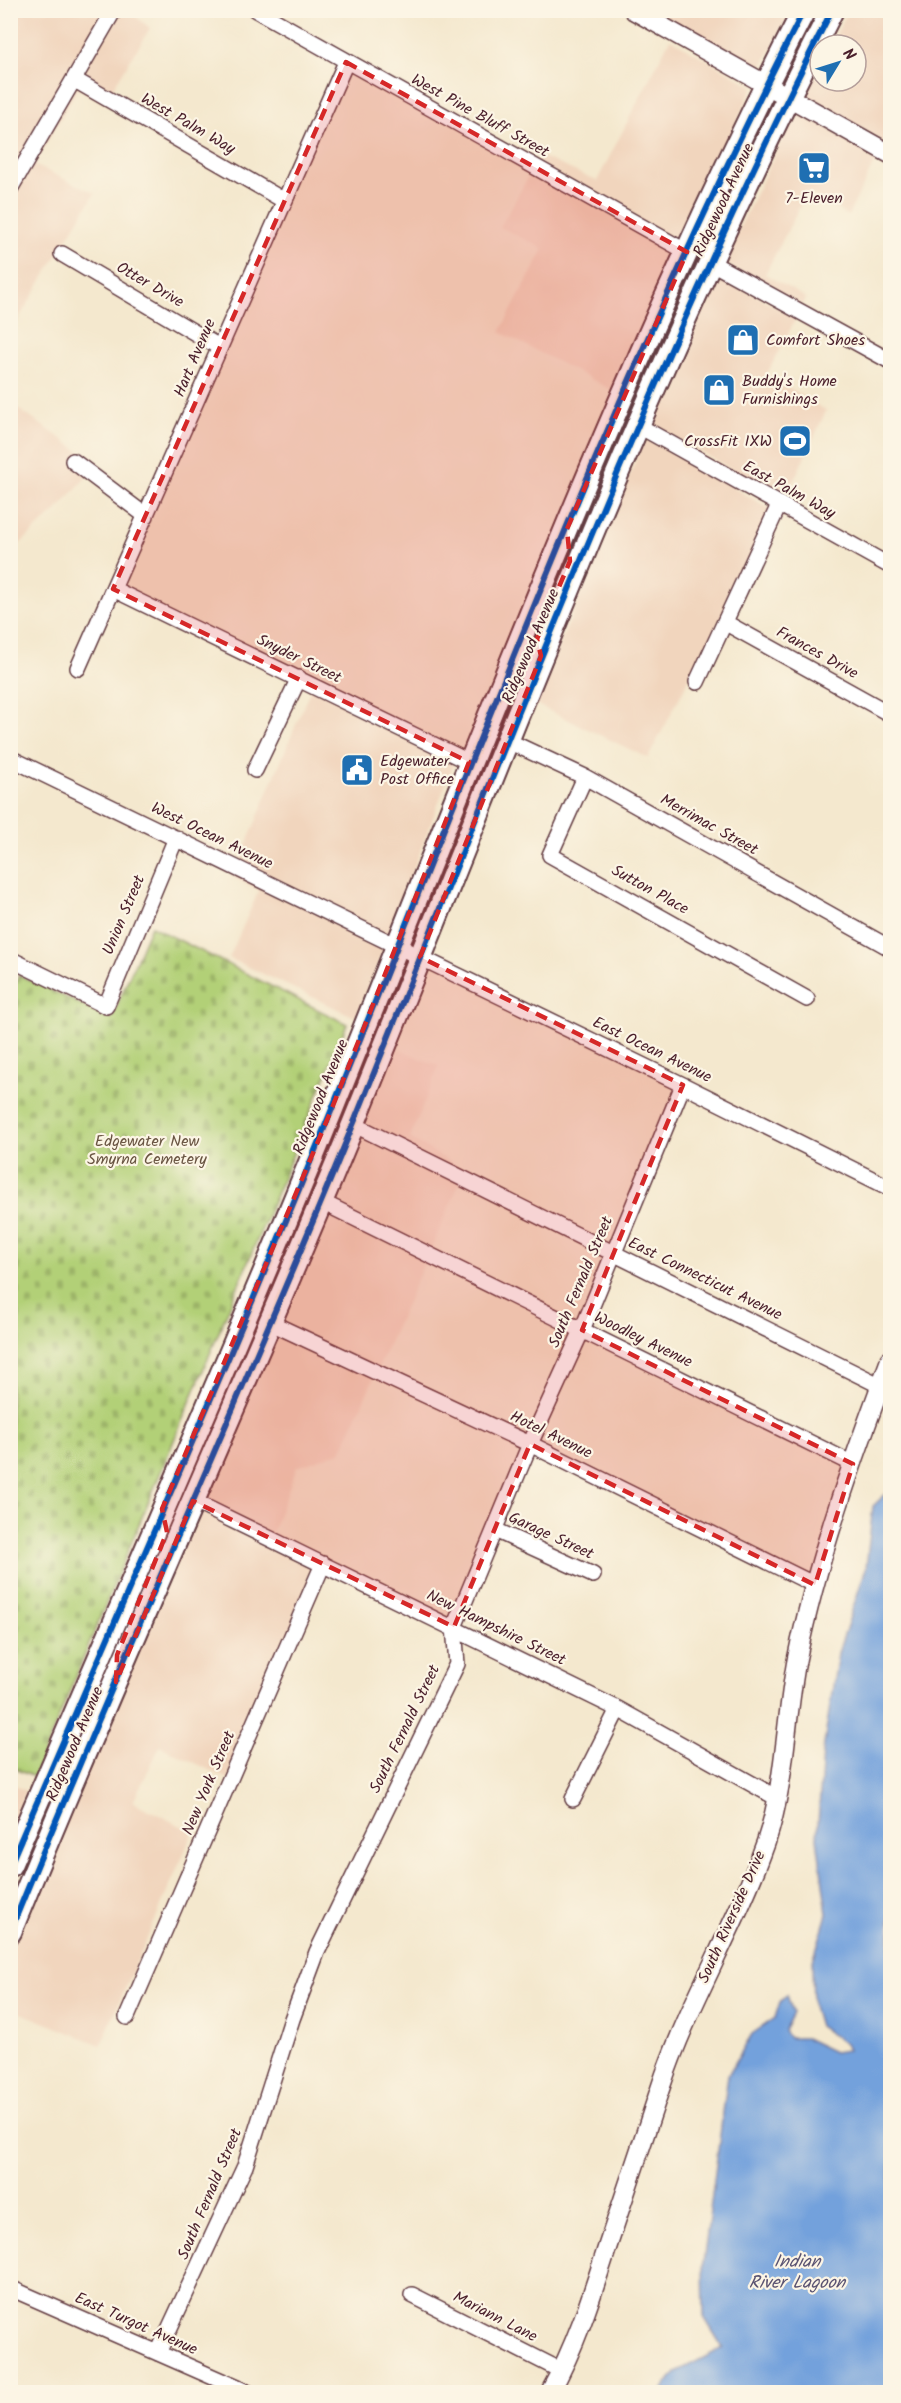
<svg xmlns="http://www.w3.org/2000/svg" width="901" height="2403" font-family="Kalam,sans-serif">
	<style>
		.built { fill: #f1d5bd }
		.cemetery { fill: url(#cemetery-stones); stroke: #7e7851; stroke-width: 1.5 }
		.water { fill: #73a1dc; stroke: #5e6084; stroke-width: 1.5 }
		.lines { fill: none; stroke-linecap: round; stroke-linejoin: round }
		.minor-casing { stroke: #643d43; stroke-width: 18 }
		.tertiary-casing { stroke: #643d43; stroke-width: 21 }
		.primary-casing { stroke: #643d43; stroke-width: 26 }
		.minor { stroke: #fff; stroke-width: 15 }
		.tertiary { stroke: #fff; stroke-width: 18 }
		.primary { stroke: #fff; stroke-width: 22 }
		.cycleway-casing { stroke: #fcf5e5; stroke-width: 10 }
		.cycleway { stroke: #0057b8; stroke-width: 6 }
		.marked { fill: #d62828; fill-opacity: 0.2; stroke: #d62828; stroke-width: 4.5; stroke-dasharray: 12 8; stroke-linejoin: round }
		.labels { text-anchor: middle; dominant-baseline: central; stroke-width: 4.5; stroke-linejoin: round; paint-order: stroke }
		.street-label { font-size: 16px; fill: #4a1f2b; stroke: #fcf5e5 }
		.poi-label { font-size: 16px; fill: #4a1f2b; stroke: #fcf5e5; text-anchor: start }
		.park-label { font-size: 16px; fill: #695442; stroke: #fcf5e5 }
		.water-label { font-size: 18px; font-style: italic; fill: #5a5372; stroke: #fcf5e5 }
	</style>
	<defs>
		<pattern id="cemetery-stones" width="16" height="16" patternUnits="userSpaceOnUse" patternTransform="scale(1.5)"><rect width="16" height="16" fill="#b2d077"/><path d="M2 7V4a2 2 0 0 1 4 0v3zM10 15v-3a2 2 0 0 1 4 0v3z" fill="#9bb267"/></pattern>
	</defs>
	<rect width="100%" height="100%" fill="#fcf5e5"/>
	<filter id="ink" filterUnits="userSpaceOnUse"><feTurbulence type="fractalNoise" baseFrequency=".0167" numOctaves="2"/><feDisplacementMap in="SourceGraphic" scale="12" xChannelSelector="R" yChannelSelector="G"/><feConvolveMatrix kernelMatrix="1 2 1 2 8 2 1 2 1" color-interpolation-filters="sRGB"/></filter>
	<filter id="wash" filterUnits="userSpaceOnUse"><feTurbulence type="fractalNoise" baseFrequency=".008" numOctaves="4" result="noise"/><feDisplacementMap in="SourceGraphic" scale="24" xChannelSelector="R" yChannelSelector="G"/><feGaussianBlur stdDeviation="1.35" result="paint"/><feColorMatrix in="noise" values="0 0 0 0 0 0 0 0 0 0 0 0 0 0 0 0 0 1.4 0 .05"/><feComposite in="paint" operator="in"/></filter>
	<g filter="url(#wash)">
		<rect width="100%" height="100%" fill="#f4e8ce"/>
		<path class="built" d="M11,11H129L150,28L104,103L78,88L34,165L95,193L11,331Z
			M648,11H790L759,73Z
			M848,11H890V130L884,142L803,97L820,64V81H856V45H830Z
			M670,39L753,86L614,391L500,332L544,249L500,227L540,156L597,181Z
			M796,110L878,155L848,216L808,191L765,274L806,298L803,305L723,262Z
			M716,274L796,318L767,374L826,411L785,499L651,424Z
			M11,404L98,464L56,511L11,552Z
			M645,438L776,512L648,758L535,704Z
			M314,681L456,757L357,1018L229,958L259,890L233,877Z
			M391,1046L439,1066L410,1138L465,1171L341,1452L297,1467L272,1532L324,1557L228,1779L160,1746L133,1802L193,1832L101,2045L11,2009V1949Z
			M11,1783L26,1791L11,1830Z"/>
		<path class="cemetery" d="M151,926L347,1024L34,1777L10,1767L11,993L19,975L111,1019Z"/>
		<path class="water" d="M890,1490V2392H661L676,2372L723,2348L704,2317L703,2263L728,2075L752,2034L775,2018L780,2002L787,1995L793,2013L784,2031L789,2038H805L834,2052L848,2050L845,2044L819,2026L813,2006L812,1964L827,1914L817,1838L823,1751L838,1653L866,1568L873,1506Z"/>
	</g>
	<g filter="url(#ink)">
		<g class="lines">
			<g class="minor-casing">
				<path id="minor" d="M256,10L687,252
					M75,80L283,200
					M10,189L114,10
					M62,254L219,347
					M710,262L890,361
					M639,426L890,566
					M73,461L146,516
					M113,589L469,762
					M726,623L890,714
					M78,668L346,62
					M697,682L779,505
					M506,740L585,777L890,948
					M10,758L683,1085L890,1188
					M255,770L299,678
					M585,777L550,855L807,999
					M10,959L106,1006L176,838
					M353,1124L881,1386
					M320,1201L853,1464
					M269,1322L530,1444L815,1585
					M193,1501L618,1709L777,1798
					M495,1530L593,1575
					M573,1799L618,1709
					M127,2017L323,1564
					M10,2288L247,2392
					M412,2295L562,2371
					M158,2353L245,2166L292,2019L317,1952L457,1664L454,1627L530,1444L582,1330L683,1085"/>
			</g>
			<g class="tertiary-casing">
				<path id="tertiary" d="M633,10L890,154
					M550,2392C576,2346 592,2295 608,2245C625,2193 643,2141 660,2089C688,2003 736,1927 766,1842C786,1783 785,1719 797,1658C818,1556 854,1457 890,1360"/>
			</g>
			<g class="primary-casing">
				<path id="primary" d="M10,1865C118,1613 229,1362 332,1109C481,740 621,365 804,10
					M10,1932C120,1660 244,1392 355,1120C506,747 648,369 832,10"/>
			</g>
			<use href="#minor" class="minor"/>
			<use href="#tertiary" class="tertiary"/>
			<use href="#primary" class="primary"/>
			<g class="cycleway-casing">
				<path id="cycleway" d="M10,1865C118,1613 229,1362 332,1109C481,740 621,365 804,10
					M10,1932C120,1660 244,1392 355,1120C506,747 648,369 832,10"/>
			</g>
			<use href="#cycleway" class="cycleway"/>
		</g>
	</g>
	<path class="marked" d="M346,62L687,252L567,529L570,561L537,639L541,656L420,957L683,1085L582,1330L853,1464L815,1585L530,1444L454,1627L193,1501L116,1682L117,1655L167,1532L162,1509L330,1113L469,762L113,589Z"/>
	<defs>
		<g id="supermarket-square" transform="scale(1.725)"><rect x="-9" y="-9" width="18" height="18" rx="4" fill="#1f6fb2" stroke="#fcf5e5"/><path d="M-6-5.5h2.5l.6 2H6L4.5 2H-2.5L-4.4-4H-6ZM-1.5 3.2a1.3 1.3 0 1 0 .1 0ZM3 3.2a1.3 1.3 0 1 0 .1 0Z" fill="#fff"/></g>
		<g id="shop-square" transform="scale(1.725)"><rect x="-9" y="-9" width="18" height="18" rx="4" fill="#1f6fb2" stroke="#fcf5e5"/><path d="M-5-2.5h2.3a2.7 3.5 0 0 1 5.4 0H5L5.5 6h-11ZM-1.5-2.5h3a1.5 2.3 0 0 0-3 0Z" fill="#fff"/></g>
		<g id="stadium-square" transform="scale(1.725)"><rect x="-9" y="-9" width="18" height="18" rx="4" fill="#1f6fb2" stroke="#fcf5e5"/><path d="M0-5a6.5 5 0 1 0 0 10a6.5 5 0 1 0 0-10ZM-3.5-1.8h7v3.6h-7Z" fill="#fff"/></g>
		<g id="civic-square" transform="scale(1.725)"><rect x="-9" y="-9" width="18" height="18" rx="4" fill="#1f6fb2" stroke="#fcf5e5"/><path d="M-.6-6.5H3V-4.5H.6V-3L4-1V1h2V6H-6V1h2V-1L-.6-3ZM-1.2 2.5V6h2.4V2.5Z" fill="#fff"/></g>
	</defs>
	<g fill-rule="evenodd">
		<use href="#supermarket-square" x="814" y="168"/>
		<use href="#shop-square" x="743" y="340"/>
		<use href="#shop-square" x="719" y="390"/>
		<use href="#stadium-square" x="795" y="441"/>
		<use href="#civic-square" x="357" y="770"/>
	</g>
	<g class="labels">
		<g class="street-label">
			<text transform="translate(480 116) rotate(29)">West Pine Bluff Street</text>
			<text transform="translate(188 124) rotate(30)">West Palm Way</text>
			<text transform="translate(724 200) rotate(-65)">Ridgewood Avenue</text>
			<text transform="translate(150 285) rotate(30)">Otter Drive</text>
			<text transform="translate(195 358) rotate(-67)">Hart Avenue</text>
			<text transform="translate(789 490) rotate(29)">East Palm Way</text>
			<text transform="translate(531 646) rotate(-67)">Ridgewood Avenue</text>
			<text transform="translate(817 653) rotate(29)">Frances Drive</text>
			<text transform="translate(299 659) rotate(26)">Snyder Street</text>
			<text transform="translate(709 825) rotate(29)">Merrimac Street</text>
			<text transform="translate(212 836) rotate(26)">West Ocean Avenue</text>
			<text transform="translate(650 890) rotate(29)">Sutton Place</text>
			<text transform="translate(124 915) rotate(-67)">Union Street</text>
			<text transform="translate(652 1050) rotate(26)">East Ocean Avenue</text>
			<text transform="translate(321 1097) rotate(-68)">Ridgewood Avenue</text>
			<text transform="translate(705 1279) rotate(26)">East Connecticut Avenue</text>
			<text transform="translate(581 1282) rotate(-67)">South Fernald Street</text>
			<text transform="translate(643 1340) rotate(26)">Woodley Avenue</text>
			<text transform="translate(551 1435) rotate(26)">Hotel Avenue</text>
			<text transform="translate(551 1536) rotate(25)">Garage Street</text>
			<text transform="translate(496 1628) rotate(26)">New Hampshire Street</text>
			<text transform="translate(405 1729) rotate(-64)">South Fernald Street</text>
			<text transform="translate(75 1744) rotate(-67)">Ridgewood Avenue</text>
			<text transform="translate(209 1783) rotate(-67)">New York Street</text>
			<text transform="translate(732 1917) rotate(-66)">South Riverside Drive</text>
			<text transform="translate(210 2194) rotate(-67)">South Fernald Street</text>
			<text transform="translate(495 2317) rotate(27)">Mariann Lane</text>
			<text transform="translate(136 2324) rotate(24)">East Turgot Avenue</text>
		</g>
		<g class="poi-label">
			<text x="814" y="198" text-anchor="middle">7-Eleven</text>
			<text x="766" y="340">Comfort Shoes</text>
			<text x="742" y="381">Buddy's Home<tspan x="742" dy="18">Furnishings</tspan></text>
			<text x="772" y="441" text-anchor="end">CrossFit IXW</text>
			<text x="380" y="761">Edgewater<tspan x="380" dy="18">Post Office</tspan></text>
		</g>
		<g class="park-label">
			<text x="147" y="1141">Edgewater New<tspan x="147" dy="18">Smyrna Cemetery</tspan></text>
		</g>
		<g class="water-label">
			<text x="797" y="2262">Indian<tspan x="797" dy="21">River Lagoon</tspan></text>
		</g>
	</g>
	<rect width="901" height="2403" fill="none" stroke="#fcf5e5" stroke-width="36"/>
	<g transform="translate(838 63) rotate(52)"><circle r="28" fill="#fcf5e5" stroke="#b59f9b" stroke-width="1.5"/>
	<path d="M0-4.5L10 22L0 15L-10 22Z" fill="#1f6fb2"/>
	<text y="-9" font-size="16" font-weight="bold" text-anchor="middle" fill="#4a1f2b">N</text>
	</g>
</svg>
